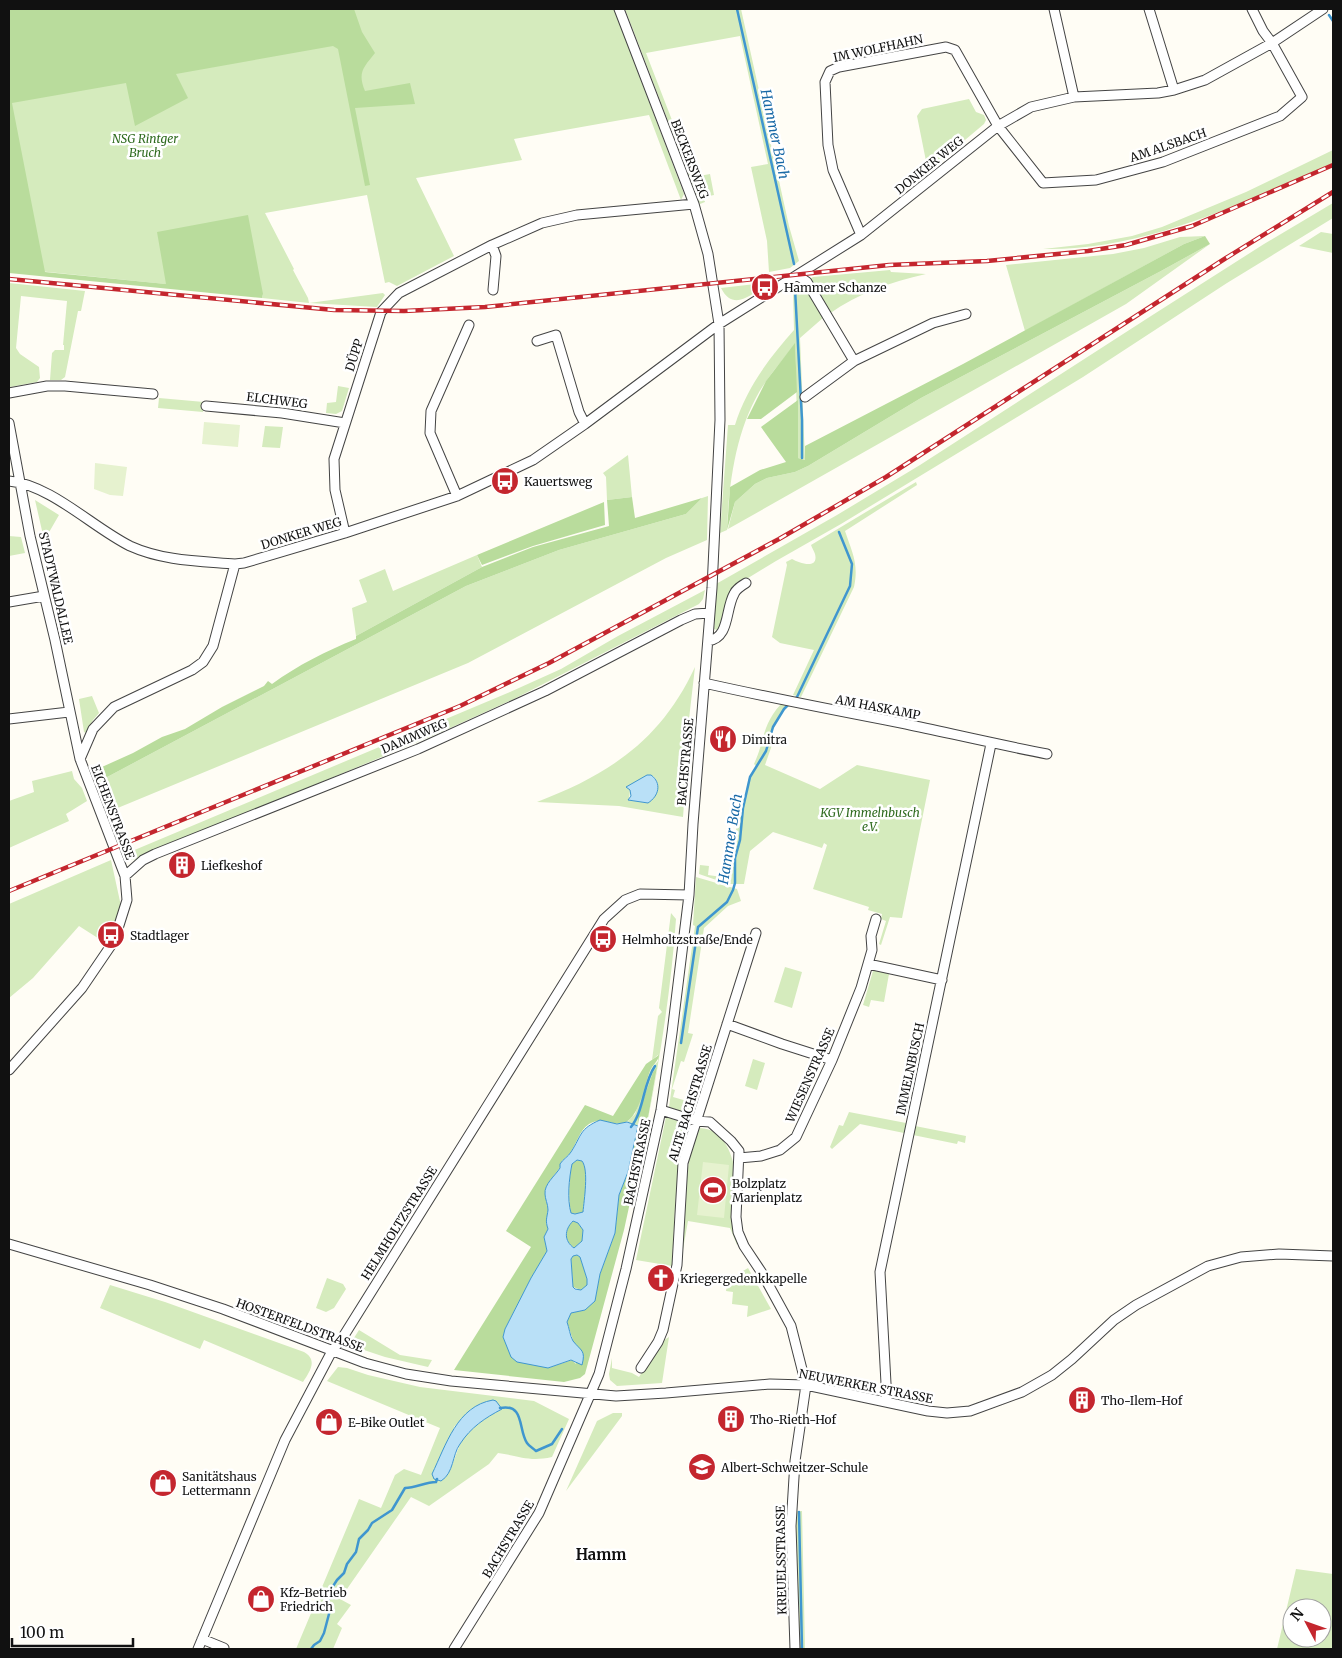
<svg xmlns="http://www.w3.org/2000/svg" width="1342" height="1658" font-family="Merriweather,serif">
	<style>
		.green { fill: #d5ebbd; fill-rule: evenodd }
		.forest { fill: #b9dc9c }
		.pitch { fill: #e6f2cf }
		.water { fill: #b9e0f7; stroke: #3f96cf; fill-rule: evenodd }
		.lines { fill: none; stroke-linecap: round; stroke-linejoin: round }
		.stream { stroke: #3f96cf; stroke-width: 2.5 }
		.minor-casing { stroke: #444; stroke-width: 11 }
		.minor { stroke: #fff; stroke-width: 9 }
		.rail-casing { stroke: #c4262e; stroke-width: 4.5 }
		.rail { stroke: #fff; stroke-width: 2.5; stroke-dasharray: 8; stroke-linecap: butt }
		.labels { text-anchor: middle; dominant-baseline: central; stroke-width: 5; stroke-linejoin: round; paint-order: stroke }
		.street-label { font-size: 12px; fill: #111; stroke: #fff }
		.park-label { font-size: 12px; font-style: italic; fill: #2f6b1f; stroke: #fff }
		.poi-label { font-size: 12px; fill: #111; stroke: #fff; text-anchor: start }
		.water-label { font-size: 14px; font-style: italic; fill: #1768a6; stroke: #fff }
		.quarter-label { font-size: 15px; font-weight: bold; fill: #111; stroke: #fff }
	</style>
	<rect width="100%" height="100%" fill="#fffdf5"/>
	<path class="green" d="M9,9H614L684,194L681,200L649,115L514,139L522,160L416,178L454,256L397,286L389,282L385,283L367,195L265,213L294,269L293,270L308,298L309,303L383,293L385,295L377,307L309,303L262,298L263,294L9,268Z
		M625,9H741L789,226L799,261L790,268L769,272L767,241L751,167L768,164L740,36L646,53L694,177L710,174L714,195L704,197L705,202L700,204Z
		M969,99L976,112L984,115L986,120L984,124L928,171L917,116L922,109Z
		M1333,150V163C1242,203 1145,251 1043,249L1088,244L1132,236L1162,227L1246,192Z
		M1333,203V218L1227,283L1083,377L841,524L776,561L735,586L721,625L717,630L714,629L716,584L837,515L920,465L1151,316L1264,244Z
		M1321,232L1333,234V253L1299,246Z
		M1205,236L1184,244L1025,331L1006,265L1113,254L1144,248L1180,237Z
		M1210,244L1126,304L728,529L735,502L755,484L767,478L795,472L808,466L921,398L1161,271Z
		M890,270L891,272L926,274C890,282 859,293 829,314L809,280L813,277Z
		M9,283L85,291L81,311H78L65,377L61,380H50L52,353L55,350H64V345H63L67,301L21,296L16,348L20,354L39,367L40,378L37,382L10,387L9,380Z
		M764,283L766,285C751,295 733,312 721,288Z
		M804,283L824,317L800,338L805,460L798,458L795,344C786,356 776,367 767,380C737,422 729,479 727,530L720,533L728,425H735C746,389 769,358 794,330L793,289Z
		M338,386L349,388L342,411L336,414L326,413L327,403L336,402Z
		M159,398L204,402L203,412L158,408Z
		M265,426L283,427L280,448L262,447Z
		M628,455L632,497L607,500L606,477L603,473Z
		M916,482L917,485L845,531C852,552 859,564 854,587L801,697L793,695L814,650L780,643L772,637L787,565L786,562L792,559C799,563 819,570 815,554C814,551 812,548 811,545Z
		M708,496L707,540L666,558L468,663L108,812L96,783L466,586L559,550L686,514L702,498Z
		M35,500L59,515L48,534L43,535Z
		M9,536L21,537L25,553L9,556Z
		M477,555L482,567L356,636L352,608L367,602L359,580L385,569L393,591Z
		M705,590L703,599L699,604L514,699L439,733L137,859L132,860L125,854L510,692L561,669L618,636Z
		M695,667L689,719H687L686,724H689V741L683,817L619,806L537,802C610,774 661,740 695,667ZM651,775L655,778L658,784L648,803L629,800L630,790Z
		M92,696L99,713L93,720L86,733L84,732L79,699Z
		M781,704L790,705C778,714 773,729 768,743L772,745L765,765L820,789L857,765L930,780L902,918L890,917L881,945L879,944L886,921L881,919L882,914L868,910L869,907L813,889L827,845L824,843L822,848L773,832L750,851L744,884H728L699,874L700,865L709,866L708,875L729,878L741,796L745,797L749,778L756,766L754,764C765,741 761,726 781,704Z
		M72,771L74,779L82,788L87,801L66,814L69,821L9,848V801L34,792L32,781Z
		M111,860L121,906L114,925L104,942L79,926L33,978L9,998V904Z
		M696,877L737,889L741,901L728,906L704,928L688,1033L693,1034L684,1062L681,1061L672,1089L675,1090L673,1097L694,1103L691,1112L687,1113L669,1107L695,926L693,925Z
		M671,913L676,919C671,990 660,1059 646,1129L657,1068L653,1072L638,1114V1126L627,1122L635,1114L651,1069L658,1061V1055L652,1060L658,1016L662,1012L659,1008Z
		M785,967L802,972L792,1008L774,1002Z
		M875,970L889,974L884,1002L871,1000L869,1007L863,1005L873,971Z
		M753,1059L765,1063L757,1090L745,1086Z
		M849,1112L906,1123L904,1133L860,1124L832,1149L830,1147L839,1125L843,1126Z
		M666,1117L690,1125C674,1170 675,1219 672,1266L636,1260Z
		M915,1126L966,1136L965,1143L958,1141L957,1144L913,1135Z
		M700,1128C744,1130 738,1211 740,1241L737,1245L730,1228L688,1221L682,1255C684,1225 684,1150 700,1128Z
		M748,1268L771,1309L747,1317L748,1306L732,1304L733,1292L726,1291L728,1280Z
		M327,1278L343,1284L346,1289L334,1308L326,1312L316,1308Z
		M110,1285L165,1302L304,1352C318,1360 310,1371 303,1382L204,1340L200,1349L100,1308Z
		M359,1330L400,1355L432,1360L428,1367L385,1357L355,1347L351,1345L352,1341Z
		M669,1337L662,1383L617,1386L610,1380L609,1374L612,1358V1368L632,1373L639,1377L661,1342Z
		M338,1367L347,1368L368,1375L420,1387L534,1401L569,1419L552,1457C529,1462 520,1456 498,1453L489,1464L429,1506L411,1497L340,1599L351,1605L337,1624L342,1628L333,1649H296L359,1499L381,1508L395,1475L404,1469L421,1475L440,1428L327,1381ZM484,1402L502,1409C486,1418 466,1429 459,1447C454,1458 452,1470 444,1479L454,1427L471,1409Z
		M613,1413H622V1416L566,1491L597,1421Z
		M795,1511H802L805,1649H799Z
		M1296,1569L1333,1574V1649H1277ZM1292,1608H1322V1638H1292Z"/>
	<path class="forest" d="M9,9H354L362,32L375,53C364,67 357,72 365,91L410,83L415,104L355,108L370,185L365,186L338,49L333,46L176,74L188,98L135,126L126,83L12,103L45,272L166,284L157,232L248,215L263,294L262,298L9,273Z
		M1205,236L1210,244L1161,271L921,398L808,466L795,472L767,478L755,484L735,502L727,530L730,487L760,470L786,462L761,427L798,400V458L805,460V446L963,364L1184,244Z
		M795,343L797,392L761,419H747L766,381Z
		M632,497L635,518L702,498L686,514L559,550L466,586L96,783L93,771L133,753L162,737L185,729L222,707L264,686L268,681L272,684C298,665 326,651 356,639V636L482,567L533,547L609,526L607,500Z
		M604,502L605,525L533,546L482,565L477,555Z
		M659,1055C658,1062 653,1064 650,1071C645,1084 639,1116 626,1122C613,1128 604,1115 589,1124C579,1131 577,1143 570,1153C567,1157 563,1159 560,1164V1167C555,1176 544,1184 545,1194C545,1199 548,1204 548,1210C547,1218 545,1220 548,1229L544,1237L547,1251L531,1278L505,1329L503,1337L548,1368L572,1360L576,1364L573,1340L567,1322L571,1313L585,1310L595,1300L600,1274L615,1233L619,1195L628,1172L638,1126V1114L653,1072L657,1067L646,1129L624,1230L585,1374L580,1378L564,1382L454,1370L531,1247L506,1231L585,1105L613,1116L646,1064Z
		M577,1160L582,1161C589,1170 584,1200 583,1212L575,1214L571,1213C568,1199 569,1179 572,1164Z
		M573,1221L578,1223L583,1230L582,1241L574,1248C564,1241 564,1230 573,1221Z
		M577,1255L580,1257L587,1279V1285L581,1290L573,1287L571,1259L573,1256Z"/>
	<path class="pitch" d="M204,422L240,425L238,447L202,444Z
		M95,463L127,467L123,496L110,495L94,489Z
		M703,1162L729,1165L724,1218L697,1215Z"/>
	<path class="water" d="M647,775H651C662,783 659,796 648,803L628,800L631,796L630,790L626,787Z
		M600,1120L617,1124L627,1122L638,1126L628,1172L619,1195L615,1233L600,1274L595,1301L585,1310L571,1313L567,1322C569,1327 570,1336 573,1341C581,1351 586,1350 582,1365L571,1360L548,1368L517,1362L511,1357L503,1337L505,1329L531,1278L547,1251L544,1237L548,1229C545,1220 547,1218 548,1210C548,1204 545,1199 545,1194C544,1184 555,1176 560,1168V1164C563,1159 568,1157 571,1152C582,1135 579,1129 600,1120ZM577,1160L582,1161C589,1170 584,1200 583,1212L575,1214L571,1213C567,1199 569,1179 572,1164ZM573,1221L578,1223L583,1230L582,1241L574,1248C564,1241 564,1230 573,1221ZM577,1255L580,1257L587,1279V1285L581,1290L575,1289L573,1287L571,1259L573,1256Z
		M493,1400L496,1401L502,1409C485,1418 471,1427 460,1444C452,1455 454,1473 441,1481L434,1479L432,1474C446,1445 457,1406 493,1400Z"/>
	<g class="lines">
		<path class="stream" d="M737,9L794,264
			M1329,15L1333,21
			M795,289L802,420V458
			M794,700L797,697L850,586L852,564L839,532
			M681,1043L698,927L727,902L733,890L735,883V858L740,840L743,808L750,777L766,751L773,727L784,709L790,703
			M631,1127C644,1111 643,1083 655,1066
			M500,1408C525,1403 518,1430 527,1443C529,1446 533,1448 536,1451L552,1444L562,1429
			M799,1512L802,1649
			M311,1649L314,1645L320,1641L324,1633L329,1614L328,1594L337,1580L344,1573L347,1564L356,1552L359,1539L368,1530L372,1523L392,1510L405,1488C416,1488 425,1482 436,1482L437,1479"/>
		<g class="minor-casing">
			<path id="minor" d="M1054,9L1074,97
				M1149,9L1174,90
				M861,235L833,170L828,145L825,82L830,71L839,67L946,47L955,50L998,126L1043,183L1096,180L1163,162L1280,116L1302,97L1272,43L1263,31L1252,9
				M492,245L496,256L493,290
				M797,275L807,282L854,361L933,323L966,314
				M537,341L556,335L579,412L585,424
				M9,393L47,386H65L153,394
				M805,397L854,361
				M206,406L282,413L345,423
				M9,423L30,536L55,640L80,759L125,876L127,900L114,941L82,988L9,1070
				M9,481C51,485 92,527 130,546C163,561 199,561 235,564L244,563L345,533L457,496L533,460L585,424L719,324L861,235L998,126L1031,107L1074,97L1158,93L1174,90L1205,80L1272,43L1323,9
				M457,496L430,433L431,411L469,325
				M345,533L335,490L334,459L381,312L399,293L492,245L542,223L577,215L694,204
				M9,602L44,596
				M708,641C730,638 725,610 734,594C736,589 741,586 746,583
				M704,683C771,698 838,711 906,724C953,734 1000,745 1047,754
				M9,719L69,712
				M80,759L93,729L114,707L192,670L203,662L213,646L235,564
				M125,876L143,860L155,854L418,749L545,691L681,620L695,614L710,613
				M868,964L942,980
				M727,1024L782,1044L832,1060
				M661,1110L696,1121L710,1122L731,1141L739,1151L736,1217L738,1232L744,1246L762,1273L791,1326L806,1385L795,1461L791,1526L795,1649
				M739,1158L761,1156L780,1150L796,1137L832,1060L861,988L872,950L871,936L876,919
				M9,1244L150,1285L223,1309L365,1363L406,1374L451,1381L616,1396L666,1393L770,1384L806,1385L928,1411L947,1413L970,1411L1022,1392L1052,1375L1072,1359L1114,1320L1136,1305L1208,1266L1241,1257L1279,1254L1333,1256
				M641,1368L658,1342L663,1330L677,1265L683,1163L756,933
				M887,1402L880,1272L991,744
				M202,1639L224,1648L223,1649
				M198,1649L285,1440L332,1351L343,1337L604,919L625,900L640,894L689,895
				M454,1649L539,1513L599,1374L626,1269L661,1110L672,1033L689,895L693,824L712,588L720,420L719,324L708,254L694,204L619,9"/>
		</g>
		<use href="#minor" class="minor"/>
		<g class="rail-casing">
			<path id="rail" d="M9,279L334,310L404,311L485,307L889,265L987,261L1088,251L1126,245L1192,226L1333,165
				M9,891L460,706L549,663L779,539L886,477L1226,258L1333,192"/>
		</g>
		<use href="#rail" class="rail"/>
	</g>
	<defs>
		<g id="bus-disc" transform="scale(1.4375)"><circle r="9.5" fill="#c4262e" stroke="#fff"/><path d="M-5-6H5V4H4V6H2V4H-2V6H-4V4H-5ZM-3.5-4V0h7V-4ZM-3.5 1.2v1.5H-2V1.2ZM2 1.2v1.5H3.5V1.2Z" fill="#fff"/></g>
		<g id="restaurant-disc" transform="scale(1.4375)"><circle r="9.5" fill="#c4262e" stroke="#fff"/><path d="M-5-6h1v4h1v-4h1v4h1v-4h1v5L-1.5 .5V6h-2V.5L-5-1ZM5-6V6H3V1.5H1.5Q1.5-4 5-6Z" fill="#fff"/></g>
		<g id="building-disc" transform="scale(1.4375)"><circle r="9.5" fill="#c4262e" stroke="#fff"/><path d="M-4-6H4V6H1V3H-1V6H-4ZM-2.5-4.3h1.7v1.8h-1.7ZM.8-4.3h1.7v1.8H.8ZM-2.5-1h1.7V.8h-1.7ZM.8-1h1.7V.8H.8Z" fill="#fff"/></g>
		<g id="stadium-disc" transform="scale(1.4375)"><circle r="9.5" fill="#c4262e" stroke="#fff"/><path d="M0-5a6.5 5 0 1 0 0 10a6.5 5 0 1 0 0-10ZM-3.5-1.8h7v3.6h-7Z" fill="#fff"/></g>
		<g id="church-disc" transform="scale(1.4375)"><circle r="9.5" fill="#c4262e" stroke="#fff"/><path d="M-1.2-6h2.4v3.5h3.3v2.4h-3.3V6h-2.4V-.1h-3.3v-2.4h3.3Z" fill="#fff"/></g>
		<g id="shop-disc" transform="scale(1.4375)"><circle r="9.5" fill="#c4262e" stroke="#fff"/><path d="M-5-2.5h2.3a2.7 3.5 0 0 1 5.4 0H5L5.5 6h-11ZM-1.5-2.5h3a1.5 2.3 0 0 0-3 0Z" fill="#fff"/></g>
		<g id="school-disc" transform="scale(1.4375)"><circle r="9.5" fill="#c4262e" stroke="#fff"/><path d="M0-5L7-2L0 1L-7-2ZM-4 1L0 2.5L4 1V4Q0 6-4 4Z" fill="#fff"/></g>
	</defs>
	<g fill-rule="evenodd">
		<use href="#bus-disc" x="765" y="287"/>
		<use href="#bus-disc" x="505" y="481"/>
		<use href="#restaurant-disc" x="723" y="739"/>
		<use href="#building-disc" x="182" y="865"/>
		<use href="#bus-disc" x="111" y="935"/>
		<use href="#bus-disc" x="603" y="939"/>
		<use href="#stadium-disc" x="713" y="1190"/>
		<use href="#church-disc" x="661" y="1278"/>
		<use href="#building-disc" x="1082" y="1400"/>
		<use href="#building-disc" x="731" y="1419"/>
		<use href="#shop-disc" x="329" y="1422"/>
		<use href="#school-disc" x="702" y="1467"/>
		<use href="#shop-disc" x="163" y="1483"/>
		<use href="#shop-disc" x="261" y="1599"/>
	</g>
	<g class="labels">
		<g class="street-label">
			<text transform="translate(878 48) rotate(-12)">IM WOLFHAHN</text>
			<text transform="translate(1168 145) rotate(-19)">AM ALSBACH</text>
			<text transform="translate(690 159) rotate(69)">BECKERSWEG</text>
			<text transform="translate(929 165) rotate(-39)">DONKER WEG</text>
			<text transform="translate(354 355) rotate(-72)">DÜPP</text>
			<text transform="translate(277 400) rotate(7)">ELCHWEG</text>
			<text transform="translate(301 533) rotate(-17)">DONKER WEG</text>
			<text transform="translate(56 588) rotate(77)">STADTWALDALLEE</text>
			<text transform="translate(878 707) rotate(11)">AM HASKAMP</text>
			<text transform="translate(414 736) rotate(-23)">DAMMWEG</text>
			<text transform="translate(685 762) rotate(-85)">BACHSTRASSE</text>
			<text transform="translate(113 812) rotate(69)">EICHENSTRASSE</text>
			<text transform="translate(910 1069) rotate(-78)">IMMELNBUSCH</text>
			<text transform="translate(810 1075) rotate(-66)">WIESENSTRASSE</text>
			<text transform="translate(690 1103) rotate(-73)">ALTE BACHSTRASSE</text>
			<text transform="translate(637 1162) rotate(-78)">BACHSTRASSE</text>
			<text transform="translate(399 1223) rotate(-58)">HELMHOLTZSTRASSE</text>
			<text transform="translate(300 1325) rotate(20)">HOSTERFELDSTRASSE</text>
			<text transform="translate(866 1386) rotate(11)">NEUWERKER STRASSE</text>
			<text transform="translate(508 1539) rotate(-59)">BACHSTRASSE</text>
			<text transform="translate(781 1560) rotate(-91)">KREUELSSTRASSE</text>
		</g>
		<g class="park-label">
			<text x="145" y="138">NSG Rintger<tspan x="145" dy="14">Bruch</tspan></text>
			<text x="870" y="812">KGV Immelnbusch<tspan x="870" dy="14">e.V.</tspan></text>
		</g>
		<g class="poi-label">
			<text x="784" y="287">Hammer Schanze</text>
			<text x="524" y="481">Kauertsweg</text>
			<text x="742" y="739">Dimitra</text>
			<text x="201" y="865">Liefkeshof</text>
			<text x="130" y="935">Stadtlager</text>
			<text x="622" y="939">Helmholtzstraße/Ende</text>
			<text x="732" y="1183">Bolzplatz<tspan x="732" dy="14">Marienplatz</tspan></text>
			<text x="680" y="1278">Kriegergedenkkapelle</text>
			<text x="1101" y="1400">Tho-Ilem-Hof</text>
			<text x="750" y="1419">Tho-Rieth-Hof</text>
			<text x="348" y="1422">E-Bike Outlet</text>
			<text x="721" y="1467">Albert-Schweitzer-Schule</text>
			<text x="182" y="1476">Sanitätshaus<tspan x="182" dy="14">Lettermann</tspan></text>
			<text x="280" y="1592">Kfz-Betrieb<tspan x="280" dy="14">Friedrich</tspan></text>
		</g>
		<g class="water-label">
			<text transform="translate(775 134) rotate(78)">Hammer Bach</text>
			<text transform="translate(730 839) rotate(-81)">Hammer Bach</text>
		</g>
		<g class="quarter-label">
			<text x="601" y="1554">Hamm</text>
		</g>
	</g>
	<rect width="1342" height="1658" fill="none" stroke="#111111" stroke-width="20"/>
	<g transform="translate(1307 1623) rotate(311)"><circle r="24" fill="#ffffff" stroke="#a0a0a0"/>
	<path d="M0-4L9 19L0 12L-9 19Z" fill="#c4262e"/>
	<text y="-8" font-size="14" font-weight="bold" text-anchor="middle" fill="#111111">N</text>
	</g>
	<path d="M12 1638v8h121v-8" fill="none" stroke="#111111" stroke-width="2.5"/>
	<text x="20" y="1638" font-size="15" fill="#111111" stroke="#ffffff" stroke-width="4" paint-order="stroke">100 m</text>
</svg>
